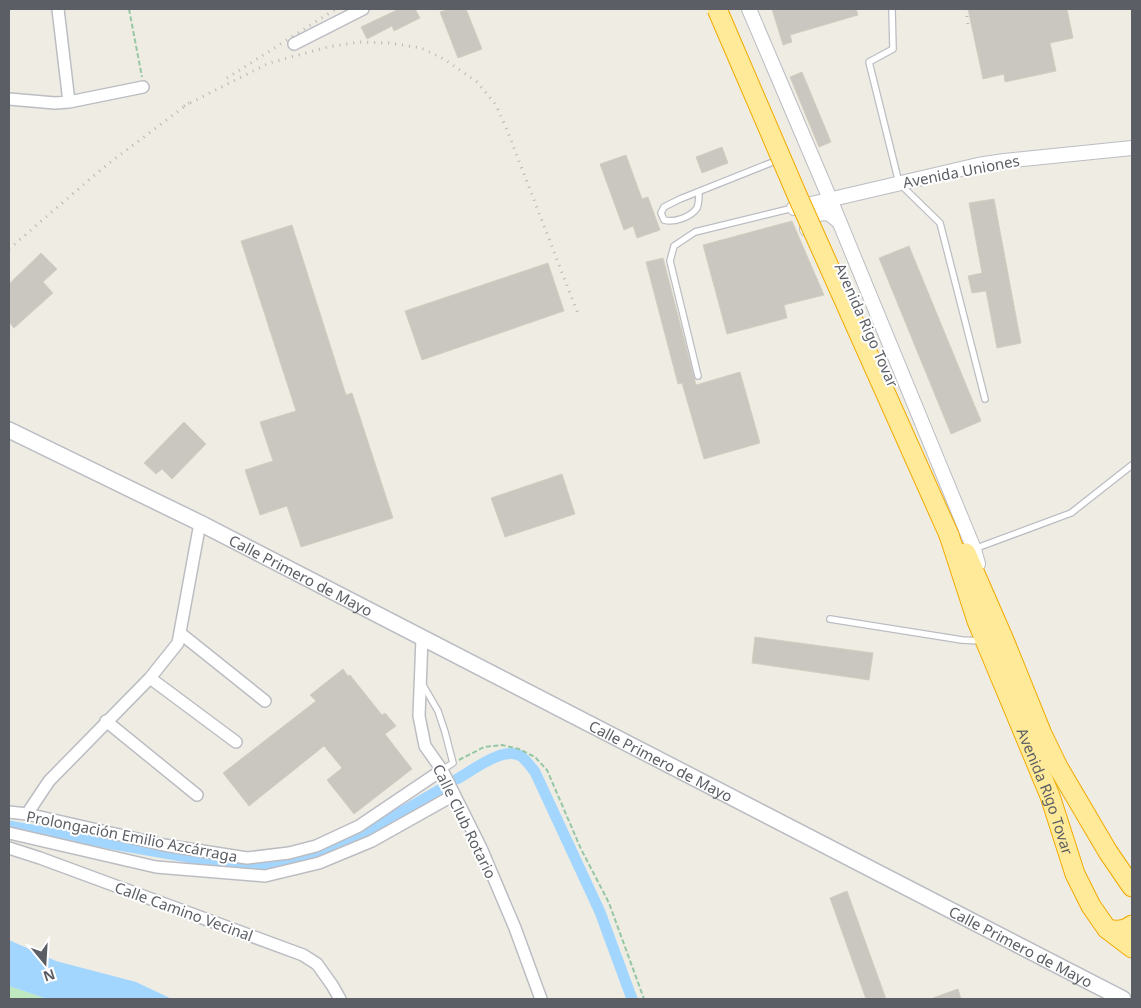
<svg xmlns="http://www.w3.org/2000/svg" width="1141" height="1008" font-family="'Noto Sans',sans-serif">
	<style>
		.green { fill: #bee8bf }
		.water { fill: #a3d6ff }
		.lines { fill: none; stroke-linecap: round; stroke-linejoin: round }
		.canal { stroke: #a3d6ff; stroke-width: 11 }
		.building { fill: #cac6c0; stroke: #d4cec1 }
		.service-casing { stroke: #bbbdc3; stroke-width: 8 }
		.minor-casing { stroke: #bbbdc3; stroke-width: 14 }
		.tertiary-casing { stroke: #bbbdc3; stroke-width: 16 }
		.secondary-casing { stroke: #b9bcc2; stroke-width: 18 }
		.trunk-casing { stroke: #f2a900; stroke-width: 21 }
		.path { stroke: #95c7a4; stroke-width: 2; stroke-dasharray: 5 2.5; stroke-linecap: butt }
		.service { stroke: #fff; stroke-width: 5.5 }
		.minor { stroke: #fff; stroke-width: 11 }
		.tertiary { stroke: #fff; stroke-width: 14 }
		.secondary { stroke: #fff; stroke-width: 15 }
		.trunk { stroke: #ffea99; stroke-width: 19 }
		.rail { stroke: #b5b6b6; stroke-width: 3; stroke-dasharray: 1 6; stroke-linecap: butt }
		.trunk-bridge-casing { stroke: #f2a900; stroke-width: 21; stroke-linecap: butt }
		.trunk-bridge { stroke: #ffea99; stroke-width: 19 }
		.labels { text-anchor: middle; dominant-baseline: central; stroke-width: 4; stroke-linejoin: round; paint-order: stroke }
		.street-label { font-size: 15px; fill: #5b5f65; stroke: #fff }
	</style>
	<rect width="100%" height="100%" fill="#efede3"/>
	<path class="green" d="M9,986L47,999H9Z"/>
	<path class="water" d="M9,940L56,961L136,982L172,999H47L9,986Z"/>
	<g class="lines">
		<path class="canal" d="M457,779C472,771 505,744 522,757C527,761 531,767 535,772L600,912L632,999
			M9,826L251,868C262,867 274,866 285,864C340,850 392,818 441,789"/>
	</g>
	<path class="building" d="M399,9H415L420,18L394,31L392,26L367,39L361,27Z
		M449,9H466L482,49L458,58L440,12Z
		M772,9H856L858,15L790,35L792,42L783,45Z
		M968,9H1067L1073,38L1050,43L1056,71L1005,82L1004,74L983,79Z
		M802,72L831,142L819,147L790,77Z
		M722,147L728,163L702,173L696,157Z
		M626,155L642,199L648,197L660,230L637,238L633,226L624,230L600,164Z
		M994,199L1021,343L997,348L986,291L972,293L968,276L982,273L969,203Z
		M792,221L824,295L784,305L787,318L727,334L703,245Z
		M292,225L346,395L352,393L393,518L301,547L287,506L260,515L245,470L273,461L260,422L296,411L241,241Z
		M909,246L981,421L951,434L879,258Z
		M41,253L57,269L43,282L53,293L14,328L9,322V284Z
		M663,258L696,385L740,372L760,443L704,459L682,383L678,384L646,262Z
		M548,263L564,311L422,360L405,311Z
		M184,422L206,444L172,479L162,469L156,474L144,463Z
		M562,474L575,514L505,537L491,498Z
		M755,637L873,653L869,680L752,663Z
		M343,669L348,676L350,675L382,715L385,713L396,726L385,734L412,769L354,814L327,780L342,768L324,746L249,806L223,773L316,701L310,695Z
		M847,891L886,999H866L830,898Z
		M958,989L961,999H933V998Z"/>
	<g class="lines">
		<g class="service-casing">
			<path id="service" d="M892,9L893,49L869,62L899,183L940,223L985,399
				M699,192C699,197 699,203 697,208C691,217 674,223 664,220L661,213L664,207L680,199L773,162
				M698,376L670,261L674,246L695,232L793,208
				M974,549L1071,513L1132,465
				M830,619L962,640L981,641
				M423,685L438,711L445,732L453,763L442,770"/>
		</g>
		<g class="minor-casing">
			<path id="minor" d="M58,9L69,102
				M294,44L363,9
				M9,99L55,103L69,102L143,87
				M180,633L265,701
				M422,638L419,716L425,746L442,770L481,848L515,928L541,999
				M150,678L236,742
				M106,721L197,795
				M9,812L27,814L164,845L247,858L289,853L316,846L359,826L442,770
				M27,814L49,781L150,678L178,643L200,523
				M9,833L156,867L265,876L319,863L372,841L454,795
				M9,848L40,858L303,955L317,964L332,985L340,999"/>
		</g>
		<g class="tertiary-casing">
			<path id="tertiary" d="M749,9L830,199L974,549L978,564
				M794,208L978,165L1004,161L1132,148
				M807,229C807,218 819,211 829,214C833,216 836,219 839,222"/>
		</g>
		<g class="secondary-casing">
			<g id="secondary">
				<path id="s1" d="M9,430L200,523L1123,999"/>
			</g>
		</g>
		<g class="trunk-casing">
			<g id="trunk">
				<path id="s2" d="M949,535L977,621L1050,796L1075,874L1091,906L1107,929L1132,948"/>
				<path d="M966,553L1004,640L1042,734L1058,767L1108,852L1132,887"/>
				<path d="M1107,929C1117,931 1124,931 1132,925"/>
			</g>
		</g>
		<path class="path" d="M129,9L142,77
			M459,760L484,747L502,745L519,749L535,757L547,770L581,849L609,903L644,999"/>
		<use href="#service" class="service"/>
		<use href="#minor" class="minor"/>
		<use href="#tertiary" class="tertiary"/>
		<use href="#secondary" class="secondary"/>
		<use href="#trunk" class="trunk"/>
		<path class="rail" d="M966,9L968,25
			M227,78L336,9
			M184,106L269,63L328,47L358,42L390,43L421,48L444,59L477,82L496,105L507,130L578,314
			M9,249L104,167L189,103"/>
		<g class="trunk-bridge-casing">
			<path id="trunk-bridge" d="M717,9L797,195L949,535"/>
		</g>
		<use href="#trunk-bridge" class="trunk-bridge"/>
	</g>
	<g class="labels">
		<g class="street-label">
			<text transform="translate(961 171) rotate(-11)">Avenida Uniones</text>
			<text transform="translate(867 325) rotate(66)">Avenida Rigo Tovar</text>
			<text stroke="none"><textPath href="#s1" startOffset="326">Calle Primero de Mayo</textPath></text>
			<text stroke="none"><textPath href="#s1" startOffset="731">Calle Primero de Mayo</textPath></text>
			<text stroke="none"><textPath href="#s2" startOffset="274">Avenida Rigo Tovar</textPath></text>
			<text transform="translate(465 821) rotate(64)">Calle Club Rotario</text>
			<text transform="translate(132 836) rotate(11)">Prolongación Emilio Azcárraga</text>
			<text transform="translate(184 911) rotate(20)">Calle Camino Vecinal</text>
			<text stroke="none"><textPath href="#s1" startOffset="1136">Calle Primero de Mayo</textPath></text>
		</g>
	</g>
	<rect width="1141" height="1008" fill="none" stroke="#5b5f65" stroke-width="20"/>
	<g transform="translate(45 963) rotate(162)" stroke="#ffffff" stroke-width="4" paint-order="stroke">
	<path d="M0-4L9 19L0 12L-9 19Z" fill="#5b5f65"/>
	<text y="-8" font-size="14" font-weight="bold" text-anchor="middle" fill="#5b5f65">N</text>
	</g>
</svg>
